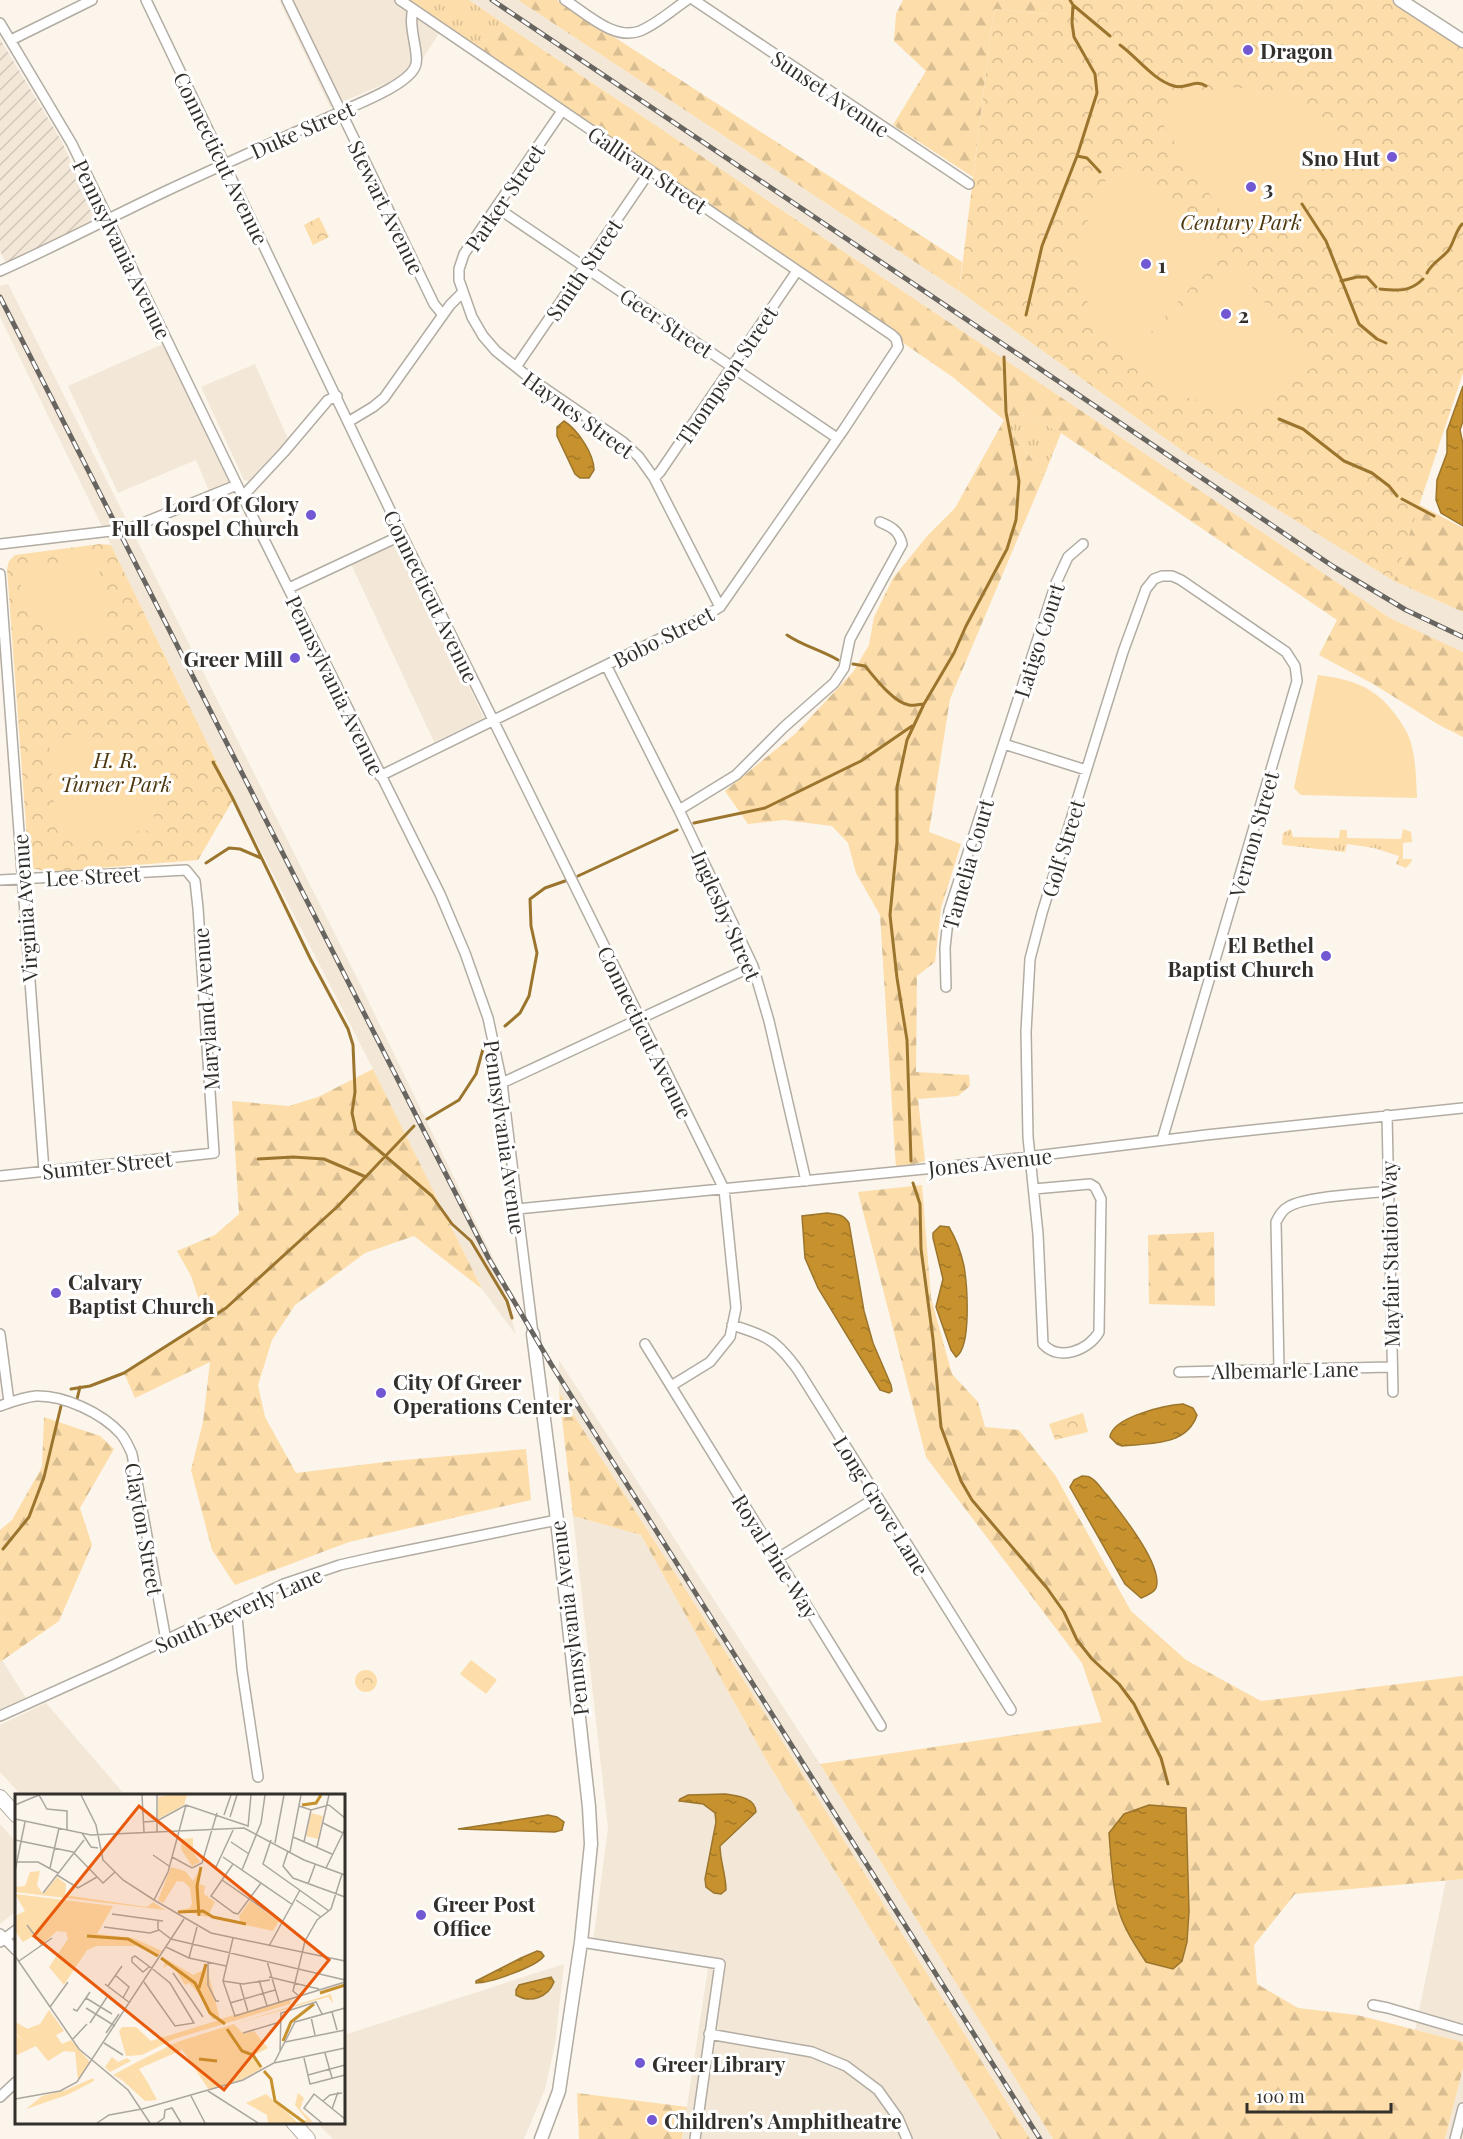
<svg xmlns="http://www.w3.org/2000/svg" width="1463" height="2139" font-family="'Playfair Display',serif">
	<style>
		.built { fill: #f3e8d7 }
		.industrial { fill: url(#industrial-furrows) }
		.grass { fill: url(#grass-tufts) }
		.forest { fill: url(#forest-firs) }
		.park { fill: url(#park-crowns) }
		.garden { fill: #fdddaa }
		.water { fill: url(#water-ripples); stroke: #9b752d; stroke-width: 1.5 }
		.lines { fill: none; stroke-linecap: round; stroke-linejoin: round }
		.stream { stroke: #9b752d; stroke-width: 3 }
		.minor-casing { stroke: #b2aca3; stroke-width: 12 }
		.tertiary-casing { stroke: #b2aca3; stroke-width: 15 }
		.secondary-casing { stroke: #b2aca3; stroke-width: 16 }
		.minor { stroke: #fff; stroke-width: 9 }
		.tertiary { stroke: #fff; stroke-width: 12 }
		.secondary { stroke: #fff; stroke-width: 14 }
		.rail-casing { stroke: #68645f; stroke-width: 5 }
		.rail { stroke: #fff; stroke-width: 3; stroke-dasharray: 9; stroke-linecap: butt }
		.poi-dot { fill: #7258d2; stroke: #fff; stroke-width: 2 }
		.labels { text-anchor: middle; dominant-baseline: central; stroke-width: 6; stroke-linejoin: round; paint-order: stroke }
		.poi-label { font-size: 21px; font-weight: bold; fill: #33302c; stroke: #fff; text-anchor: start }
		.street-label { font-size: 21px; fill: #33302c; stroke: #fff }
		.park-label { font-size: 21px; font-style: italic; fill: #4d370f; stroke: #fff }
		.inset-river { fill: none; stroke: #c7922d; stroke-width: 3 }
		.inset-road { fill: none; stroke: #aba69f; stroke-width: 1.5 }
		.view { fill: #e8590c; fill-opacity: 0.15; stroke: #e8590c; stroke-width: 3 }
		.inset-edge { fill: none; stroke: #33302c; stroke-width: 3 }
	</style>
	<defs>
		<pattern id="industrial-furrows" width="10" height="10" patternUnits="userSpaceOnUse" patternTransform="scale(1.5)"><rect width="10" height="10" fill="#f3e8d7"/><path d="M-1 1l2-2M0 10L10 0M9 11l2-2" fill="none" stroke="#d1c7b9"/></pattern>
		<pattern id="grass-tufts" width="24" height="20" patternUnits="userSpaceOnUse" patternTransform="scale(1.5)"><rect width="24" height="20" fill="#fdddaa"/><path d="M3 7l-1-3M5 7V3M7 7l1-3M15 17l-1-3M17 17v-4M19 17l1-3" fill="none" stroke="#d9be92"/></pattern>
		<pattern id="forest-firs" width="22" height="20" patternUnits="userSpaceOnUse" patternTransform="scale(1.5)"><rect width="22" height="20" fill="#fdddaa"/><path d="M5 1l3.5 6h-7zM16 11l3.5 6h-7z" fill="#d9be92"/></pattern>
		<pattern id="park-crowns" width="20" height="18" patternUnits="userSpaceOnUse" patternTransform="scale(1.5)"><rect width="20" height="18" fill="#fdddaa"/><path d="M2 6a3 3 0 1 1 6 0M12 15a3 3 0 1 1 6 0" fill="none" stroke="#d9be92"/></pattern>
		<pattern id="water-ripples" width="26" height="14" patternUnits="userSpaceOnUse" patternTransform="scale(1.5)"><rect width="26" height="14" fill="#c7922d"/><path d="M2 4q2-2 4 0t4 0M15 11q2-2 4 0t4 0" fill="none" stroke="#a27827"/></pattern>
	</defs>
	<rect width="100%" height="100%" fill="#fbf5eb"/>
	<path class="built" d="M279,0H407L444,26L421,61L403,76L330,107Z
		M469,0H518L959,291L1187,454L1394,581L1463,612V652L1390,618Z
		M8,284L361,986L499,1270L516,1335L482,1289L373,1069L234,798L0,317V286Z
		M163,344L230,484L210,493L196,460L118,493L68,386Z
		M255,364L288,439L249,481L244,480L201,387Z
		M399,541L484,718L434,742L351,564Z
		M559,1360L820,1764L1053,2139H1030L771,1723L559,1392Z
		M573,1516L641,1535L768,1763L1000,2139H682L708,1968L592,1950L608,1828Z
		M2,1660L26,1698L0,1710V1662Z
		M46,1703L125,1795H21L0,1772V1725Z
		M0,1824L16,1842V1911L0,1924Z
		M1463,1879V2042L1415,2030L1446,1880Z
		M564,1964L555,2044L545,2089L524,2139H333L317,2123L344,2122V2035Z
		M1463,2068V2139H1445Z"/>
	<path class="industrial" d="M0,39L61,140L97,220L6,263L0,251Z"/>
	<path class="grass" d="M407,0H469L509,27L475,47Z
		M1026,415L1061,433L1044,476L1004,420Z
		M1291,829L1293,837L1339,838L1340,830H1347V838L1401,839L1403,829L1411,832L1412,842L1403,843V859H1412V861L1406,868L1396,864L1399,856L1374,848L1347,844L1345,852L1283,845L1282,843L1283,833Z"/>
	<path class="forest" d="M518,0H557L962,262L959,291Z
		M903,0H1052L1048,14L994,9L973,177L893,125L926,71L894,41L896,14Z
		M509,27L1390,618L1463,652V737L1439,725L1375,685L1319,655L1337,620L1061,433L1026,415L1004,420L1044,476L950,699L929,832L961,844L941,908L935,962L917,976L916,1072L969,1075L970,1086L958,1096L918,1099L925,1161L896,1169L880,915L856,873L848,843L832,826L784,820L748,824L725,791L795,734L853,672L869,645L874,617L893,578L928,535L955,508L1004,420L954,378L475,47Z
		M1418,504L1463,528V612L1394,581Z
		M373,1069L482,1289L414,1236L365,1253L295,1305L272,1340L258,1385L265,1417L296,1473L393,1461L526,1449L531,1500L349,1542L235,1585L212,1550L191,1470L203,1422L210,1362L135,1398L124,1373L206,1321L191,1276L177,1251L215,1235L239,1214L232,1101L289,1106L318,1097Z
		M922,1185L931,1298L952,1374L978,1402L985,1427L1019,1430L1055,1475L1131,1611L1186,1660L1261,1701L1463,1676V1879L1295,1894L1254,1945L1257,1984L1298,2008L1357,2015L1463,2042V2068L1445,2139H1053L820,1764L1102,1722L1082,1663L926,1457L858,1192Z
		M1214,1232L1215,1306L1149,1304L1148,1235Z
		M559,1392L771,1723L1030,2139H1000L768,1763L641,1535L573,1516Z
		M44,1417L100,1436L114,1449L80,1508L92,1545L59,1621L0,1662V1530L12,1520L42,1467Z
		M577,2093L687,2107L682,2139H579Z"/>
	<path class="park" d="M1052,0H1392L1463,48V373L1394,581L1187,454L959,291L994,9L1047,14Z
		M319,217L329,237L313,245L304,225Z
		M100,544L111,545L234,798L198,860L49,872L32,868L28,852L7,569L9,561L15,555Z
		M1083,1413L1088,1432L1055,1440L1049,1424Z
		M355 1681a11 11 0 1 1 22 0a11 11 0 1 1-22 0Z"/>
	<path class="garden" d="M1227,87C1253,88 1292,95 1314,111C1328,121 1339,135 1350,149L1243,228L1231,226L1156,114L1201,94Z
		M1121,168L1214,248L1215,260L1132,354C1123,350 1117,343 1110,336C1075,302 1075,251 1092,208C1095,201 1097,193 1101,186C1106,179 1115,173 1121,168Z
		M1235,267L1317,365L1258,402L1248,407H1231L1185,397L1160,384L1133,359L1224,269Z
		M91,554L98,559L106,631L103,635C96,636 87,637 80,635C49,629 22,605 18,573Z
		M1318,675C1356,680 1378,688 1400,721C1403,726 1407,732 1409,737C1416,756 1416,778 1417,798L1301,795L1294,788Z
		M70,735C105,735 139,749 151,784C156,799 152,815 155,830L63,837L56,829L49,741L60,740Z
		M471,1660L497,1680L486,1694L460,1674Z"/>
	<path class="water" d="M1463,386V421L1460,430L1463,444V526L1441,513L1436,500L1437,480L1447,453V431Z
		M564,421C578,430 594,454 594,470L589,478H580L575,474L557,436V427Z
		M827,1213C837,1214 843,1214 849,1223L864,1311L873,1343L891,1385L892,1391L889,1393L880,1390L818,1288L805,1258L802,1216Z
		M940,1226L949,1227C956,1239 961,1252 964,1266C967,1284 972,1347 956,1357L951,1350L936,1307L943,1279L933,1238V1233Z
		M1183,1404L1193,1408L1197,1415C1187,1446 1150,1443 1122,1446L1117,1444L1110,1437C1112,1417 1166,1405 1183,1404Z
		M1082,1476C1085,1476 1089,1476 1091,1478C1097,1481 1102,1490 1107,1495C1120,1512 1164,1566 1156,1588C1154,1593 1146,1596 1141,1598L1125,1584L1070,1487L1074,1480Z
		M725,1794C737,1796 755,1797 756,1812L720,1846C720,1861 726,1875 726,1890L721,1894L714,1893L706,1887L705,1879L716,1822L715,1813L703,1804L679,1801L680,1799L688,1795Z
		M1149,1805L1186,1808L1189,1911L1187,1942L1182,1961L1173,1969L1146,1962C1135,1945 1123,1927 1118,1908C1112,1883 1111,1858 1109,1833L1124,1814Z
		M548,1815L557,1817L564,1822L562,1830L555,1832L458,1829Z
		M537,1951L541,1952L544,1956C536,1967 490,1983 476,1983V1981L521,1958Z
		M551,1977L554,1982C548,1997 531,2004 516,1995V1990L519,1985Z"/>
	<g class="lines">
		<path class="stream" d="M1073,5L1110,36
			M1120,45C1137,57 1153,80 1174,86C1186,90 1195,78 1206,86
			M1077,156L1087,158L1100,172
			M1302,204L1326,241L1359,324L1377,339L1386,343
			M1427,273C1432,263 1441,259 1448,251C1454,243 1455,232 1462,224
			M1341,281L1357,277H1367L1376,287
			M1380,289C1398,291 1410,292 1423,279
			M1026,315L1042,246L1077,156L1097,93L1095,74L1074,37L1072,23L1073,5L1070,0
			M1279,419L1303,429L1344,461L1372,473L1389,486L1397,496
			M1402,499L1434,516
			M787,635C803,646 821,650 838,660
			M853,664L865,666C874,677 894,703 909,705C913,706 919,704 924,704
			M213,762L232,797L310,958L348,1029L353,1045L355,1092L352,1113L356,1131L432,1196L452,1224L471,1241L507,1301L512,1318
			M694,823L765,808L861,761L912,726
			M206,863L229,848L240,849L261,858
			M578,876L677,830
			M505,1026L520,1013L529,996L537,953L531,926L530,899L545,888L565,881
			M427,1119L459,1100L476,1074L485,1042
			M258,1159L293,1157L324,1159L366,1177
			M911,1161L907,1040L897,978L890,915L897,842V787L907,740L924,704L954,653L966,626L1007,549L1016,520L1019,481L1006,412L1004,357
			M913,1183L920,1204L921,1249L933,1339L941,1427L961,1481L972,1500L1047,1588L1064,1612L1077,1640L1092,1659L1119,1684L1134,1704L1161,1758L1168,1784
			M71,1389L90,1386L124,1373L226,1308L338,1206L414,1126
			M77,1399L80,1387
			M3,1549L29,1517L44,1477L61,1406"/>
		<g class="minor-casing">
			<path id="minor" d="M146,0L402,535L724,1189L736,1308L730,1337L710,1362L671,1386
				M287,0L434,304L443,315
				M565,0C586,13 614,41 640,31C657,24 672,10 687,0
				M694,0L969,184
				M0,23L72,144L237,485L440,894L465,953L488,1018L502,1083L533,1334
				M11,40L92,0
				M562,111L464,254L459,269V280L472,317L483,336L496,351L531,379L623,442L639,457L654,478L720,607
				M496,207L837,438
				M0,271C56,246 109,218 164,192C222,165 280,139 338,113C357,104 406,86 415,67C421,56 407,27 413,9
				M516,367L650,171
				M348,422L373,407L384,398L450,305L462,293
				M654,478L660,472L797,271
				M243,496L284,452L328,400L337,396
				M0,544L128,529L237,485
				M0,574L44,1171
				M289,588L402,535
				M606,665L679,810L753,966L769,1021L806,1181
				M1004,744L1086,770
				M380,776L702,618L720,607L844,429L898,347L896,339L892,335L400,0
				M679,810L736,775L784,727L834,683L844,668L850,639L902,544C899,531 892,527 880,522
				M0,880L186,870L195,881L198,908L214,1153L0,1176
				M946,987L945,948L949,911L1056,583L1068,557L1083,544
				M502,1083L753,966
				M1387,1115L1393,1392
				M1034,1189L1090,1184L1095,1187L1101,1199L1099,1332C1089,1350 1059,1362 1043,1344L1038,1234L1028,1137L1026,1032L1030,959L1042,913L1123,652L1146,589L1154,579L1162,576H1172L1181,580L1286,652L1295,666L1297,681L1162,1140
				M517,1209L945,1167L1206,1135L1463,1108
				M732,1325C768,1336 776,1340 798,1370L1011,1710
				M0,1334L9,1402
				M645,1344L881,1726
				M1279,1369L1276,1222C1279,1216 1282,1210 1288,1207C1305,1196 1366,1194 1388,1191
				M1179,1372L1391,1367
				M0,1406C11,1402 24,1397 36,1396C64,1395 102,1413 121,1434C126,1440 129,1447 132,1454L166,1640
				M778,1558L877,1497
				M236,1606L242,1670L258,1777
				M0,1716L111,1666L284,1584L340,1565L375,1557L557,1520
				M0,1934L16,1950
				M0,1942L16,1930
				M581,1942L720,1964L695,2139
				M1373,2005L1388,2008L1463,2030
				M709,2034L812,2052L846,2066L878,2090L898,2118L907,2139
				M0,2097L16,2082
				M1455,2139L1463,2108"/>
		</g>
		<g class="tertiary-casing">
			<path id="tertiary" d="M1400,0L1463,41
				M533,1334L557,1520L589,1807L591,1844L581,1942L559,2091L541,2139"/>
		</g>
		<g class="secondary-casing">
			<path id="secondary" d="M0,1797L16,1815
				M293,2122L308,2139"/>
		</g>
		<use href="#minor" class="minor"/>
		<use href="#tertiary" class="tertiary"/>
		<use href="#secondary" class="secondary"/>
		<g class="rail-casing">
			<path id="rail" d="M492,0L1334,567L1406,610L1463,637
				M0,297L489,1259L551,1364L1040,2139"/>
		</g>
		<use href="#rail" class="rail"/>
	</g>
	<g class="poi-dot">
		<circle cx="1248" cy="50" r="6"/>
		<circle cx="1392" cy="157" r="6"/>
		<circle cx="1251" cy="187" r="6"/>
		<circle cx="1146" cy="264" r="6"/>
		<circle cx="1226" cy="314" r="6"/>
		<circle cx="311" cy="515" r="6"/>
		<circle cx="295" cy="658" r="6"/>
		<circle cx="1326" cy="956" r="6"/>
		<circle cx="56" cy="1293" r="6"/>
		<circle cx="381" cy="1393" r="6"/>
		<circle cx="421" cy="1915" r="6"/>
		<circle cx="640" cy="2063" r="6"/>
		<circle cx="652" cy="2120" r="6"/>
	</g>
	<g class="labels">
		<g class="poi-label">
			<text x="1260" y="50">Dragon</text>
			<text x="1380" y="157" text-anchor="end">Sno Hut</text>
			<text x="1263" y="187">3</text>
			<text x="1158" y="264">1</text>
			<text x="1238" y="314">2</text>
			<text x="299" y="503" text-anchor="end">Lord Of Glory<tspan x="299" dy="24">Full Gospel Church</tspan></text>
			<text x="283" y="658" text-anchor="end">Greer Mill</text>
			<text x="1314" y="944" text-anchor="end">El Bethel<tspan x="1314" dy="24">Baptist Church</tspan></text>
			<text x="68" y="1281">Calvary<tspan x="68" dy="24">Baptist Church</tspan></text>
			<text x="393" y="1381">City Of Greer<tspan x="393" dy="24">Operations Center</tspan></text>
			<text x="433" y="1903">Greer Post<tspan x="433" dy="24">Office</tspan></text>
			<text x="652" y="2063">Greer Library</text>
			<text x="664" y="2120">Children's Amphitheatre</text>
		</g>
		<g class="street-label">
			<text transform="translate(831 93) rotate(34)">Sunset Avenue</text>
			<text transform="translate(302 129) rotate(-24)">Duke Street</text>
			<text transform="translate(222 158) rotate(64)">Connecticut Avenue</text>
			<text transform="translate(648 169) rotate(34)">Gallivan Street</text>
			<text transform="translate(504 197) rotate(-56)">Parker Street</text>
			<text transform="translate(387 207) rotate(64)">Stewart Avenue</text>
			<text transform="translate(123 249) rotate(64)">Pennsylvania Avenue</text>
			<text transform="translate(583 269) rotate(-56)">Smith Street</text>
			<text transform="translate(667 322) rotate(34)">Geer Street</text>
			<text transform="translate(726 375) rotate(-56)">Thompson Street</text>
			<text transform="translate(579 414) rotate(36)">Haynes Street</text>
			<text transform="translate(432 596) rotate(64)">Connecticut Avenue</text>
			<text transform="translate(663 636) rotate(-27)">Bobo Street</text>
			<text transform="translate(1038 640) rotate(-72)">Latigo Court</text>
			<text transform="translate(336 685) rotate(64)">Pennsylvania Avenue</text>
			<text transform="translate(1253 834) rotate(-74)">Vernon Street</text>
			<text transform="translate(1062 848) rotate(-73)">Golf Street</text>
			<text transform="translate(967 864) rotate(-74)">Tamelia Court</text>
			<text transform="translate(93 875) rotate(-3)">Lee Street</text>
			<text transform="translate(24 908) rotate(-94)">Virginia Avenue</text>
			<text transform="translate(727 915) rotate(66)">Inglesby Street</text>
			<text transform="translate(205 1009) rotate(-94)">Maryland Avenue</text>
			<text transform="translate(646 1032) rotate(64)">Connecticut Avenue</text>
			<text transform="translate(506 1137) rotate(82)">Pennsylvania Avenue</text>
			<text transform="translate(990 1161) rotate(-6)">Jones Avenue</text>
			<text transform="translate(107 1164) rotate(-6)">Sumter Street</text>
			<text transform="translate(1389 1254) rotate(-91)">Mayfair Station Way</text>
			<text transform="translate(1285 1369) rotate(-1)">Albemarle Lane</text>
			<text transform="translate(882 1505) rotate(58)">Long Grove Lane</text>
			<text transform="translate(145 1529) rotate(80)">Clayton Street</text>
			<text transform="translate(776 1556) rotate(58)">Royal Pine Way</text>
			<text transform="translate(238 1609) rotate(-24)">South Beverly Lane</text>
			<text transform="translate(568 1618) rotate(-97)">Pennsylvania Avenue</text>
		</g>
		<g class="park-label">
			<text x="1241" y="221">Century Park</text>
			<text x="116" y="759">H. R.<tspan x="116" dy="24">Turner Park</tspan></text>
		</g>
	</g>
	<g transform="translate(15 1794)">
		<rect width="330" height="330" fill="#fbf5eb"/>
		<path d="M34,216L49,237L41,241L47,250L56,246L75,268L63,286L60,258L49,257L33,267L21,252L13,251L1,239L25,230ZM124,267L130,272L124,275L133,289L129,293L124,292L122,282L107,286L98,281Z" fill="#fdddaa"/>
		<path d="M178,44V58L185,68L177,72L166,55L167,45ZM156,73L170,77L178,87L183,78L182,89L190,92L189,100L200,108L192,123L165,116L175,114L177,109L175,94L169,88L162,87L148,109L143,106ZM25,77L22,91L28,100L42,83L51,90L50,101L132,113L138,108L150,116L0,98V93L10,92L15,78ZM0,100L98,112L82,140L118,144L147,157L142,163L124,152H81L72,156L49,191L34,173L53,145L51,138L42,137L27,150L20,141L8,148L0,137V122L10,117ZM146,162L178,181L192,174L205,225L276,205L275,210L159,245L127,261L111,262L104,237L107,233H121L136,247L204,226L197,225L184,200L174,189L170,191L161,177L153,171L148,174L150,169ZM316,200L318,209L313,203L219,230ZM0,228L13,235L1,240L13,251H23L0,262ZM239,237L253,254L239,261L228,240ZM162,248L167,256L130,272L124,267ZM97,263L103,268L112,264L116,267L95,278L90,273ZM109,282L124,283L127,293L133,289L142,306L130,307L107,286ZM78,284L79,287L52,301L11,315L27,302L51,296ZM251,300L277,323L283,329H253L252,321L231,309Z" fill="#fdddaa"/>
		<path d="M283,299L289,304L285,315L298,328L282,329L292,326L280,311Z" fill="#fdddaa"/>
		<path d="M154,1H172L169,11L143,25V3ZM235,107L264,127L258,137L226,130L224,122ZM219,230L242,254L238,259L248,274L224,287L194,296L162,248Z" fill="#fdddaa"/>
		<path d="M296,19L308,22L303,45L291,42ZM210,241L219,255L205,256L202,247V257H187L194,243ZM220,259L217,271L204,276V260Z" fill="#fdddaa"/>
		<path class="inset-river" d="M287,11L301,9L306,1M163,118L188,117L198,123L231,130M184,122L182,92L186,73M72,142L113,145L143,162M146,164L180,189L195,219L210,230M184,194L191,170M305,199L330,191M212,235L227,257L238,261L246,273M268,247L276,228L299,210M184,265L202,267M249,277L256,285L260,307L290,329"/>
		<path class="inset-road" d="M24,1L32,15L52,17V36M66,1L81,31L88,66L108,86L139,106L196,139L330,167M127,1L129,38M0,11L24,1M284,12L296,16L314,11L330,24M209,21L216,1M215,23L222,1M0,25L76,41L229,34L289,66L330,81M129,28L142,27L171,11L233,32M308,29L328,39M233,33L236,1M142,38V1M67,39L76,53L83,54M278,43L317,60M0,46L58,58L88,89L100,78M256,46L248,70L314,117M216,48L234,60M289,48L296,16M260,49L269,1M302,53L314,1M273,57L268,72L278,84L330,103M275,58L286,1M138,61L154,72M157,63L177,74L187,69L202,19M208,63L278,111M189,66L201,73L219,34M2,68H23L43,79M218,70L196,102L219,119L223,120L246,89M35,74L44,34M311,74L330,35M227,76L246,29L250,1M0,77L10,28M42,81L63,94L82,83M207,86L266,127M293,90L300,71M28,99L69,46M139,106L153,78L171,11M281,106L306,123M97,120L148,127M143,126V135L156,145L330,186M12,131L27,151M89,133L135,139L144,136M218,144L208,187L220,222L330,188M254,152L285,96M151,153L174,164L211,172M0,162L64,255L113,296L135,329M174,164L182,133M4,167L37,144M252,167L264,208M193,168V191L201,207H204M158,179L188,223M100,181L114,193L108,204M254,183L304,195M244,186L252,212M208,187L228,190L255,186M129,188L160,232L179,229L155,189L139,176L120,162L117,164V168L128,178L134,173M90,190L115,209M225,190L233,218M93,192L107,172M284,202L278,197L290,147L302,126L316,115L327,80M71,204L97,220M215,209L260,196M35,213L53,188M71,214L100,232M58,215L62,217L75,198M317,218L322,236M296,223L300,241M75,229L92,203M91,239L104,220M228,239L265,228M57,246L72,230M270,248L330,236M89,249L108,261M265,258L266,219L301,208L307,220M310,259L317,284M289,264L295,290L330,281M259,269L330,254M293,281L330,271M193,297L243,329M176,302L190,329M0,305L45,297L62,288L169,125M308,307L315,301L327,299M127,315L228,286L259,269L280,228L330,214M317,315L323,298M82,329L94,321L127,315M142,329L149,324L150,316L157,314L166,329M307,329L289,314L299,300L330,325"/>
		<path class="view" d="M124,12L314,166L209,296L19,142Z"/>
		<rect width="330" height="330" class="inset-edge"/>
	</g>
	<path d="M1247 2103v9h144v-9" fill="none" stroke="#33302c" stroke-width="3"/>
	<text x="1256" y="2103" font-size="18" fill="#33302c" stroke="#ffffff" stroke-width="4.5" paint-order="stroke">100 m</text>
</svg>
